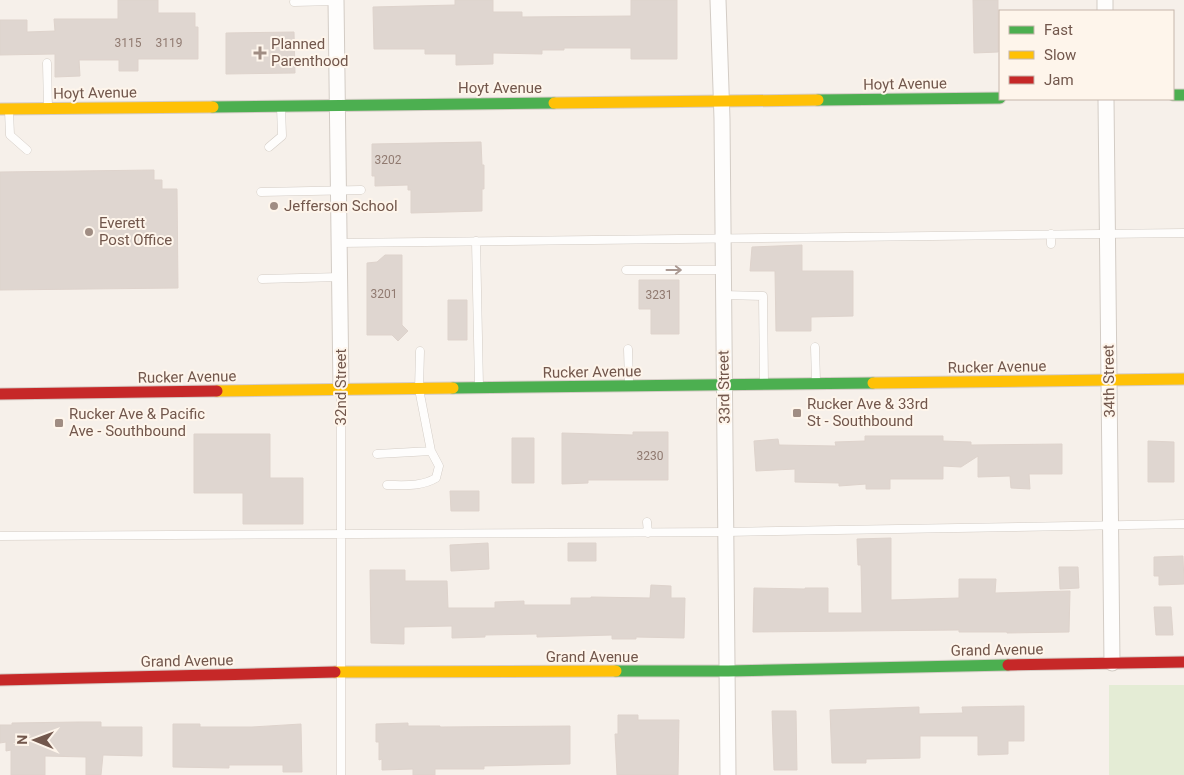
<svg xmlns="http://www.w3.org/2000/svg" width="1184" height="775" font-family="Roboto,sans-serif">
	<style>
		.green { fill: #e4ecd5 }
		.building { fill: #dfd6d0; stroke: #ded3cc }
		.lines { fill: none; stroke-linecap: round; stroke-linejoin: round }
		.lane-casing { stroke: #d3ccc5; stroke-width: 9 }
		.street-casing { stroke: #d3ccc5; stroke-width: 17 }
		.fast-casing { stroke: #d5ccc6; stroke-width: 13 }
		.slow-casing { stroke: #d5ccc6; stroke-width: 13 }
		.jam-casing { stroke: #d5ccc6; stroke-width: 13 }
		.lane { stroke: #fefdfc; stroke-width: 8 }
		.street { stroke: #fefdfc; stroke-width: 15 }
		.fast { stroke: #4caf50; stroke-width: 11 }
		.slow { stroke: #ffc107; stroke-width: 11 }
		.jam { stroke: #c62828; stroke-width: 11 }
		.oneway { stroke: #aa9992 }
		.poi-dot { fill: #a08d83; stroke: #fef5eb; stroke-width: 2 }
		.labels { text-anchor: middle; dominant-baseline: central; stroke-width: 4; stroke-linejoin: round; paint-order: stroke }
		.number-label { font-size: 12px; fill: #907a70 }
		.poi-label { font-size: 15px; fill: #72574c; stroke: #fef5eb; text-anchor: start }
		.street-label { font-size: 15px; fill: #72574c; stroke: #fef5eb }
	</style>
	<rect width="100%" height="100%" fill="#f6f0ea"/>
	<path class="green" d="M1109,685H1184V775H1109Z"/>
	<path class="building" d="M118,0H158V13H195V27H198V59H138V71H119V60H79L80,76L55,77V54L0,55V20H27V32L55,31L54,19H118Z
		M455,0H493V12H522V17L631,16V0H677V59H631V48H564V50H542V54L493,53V64L456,65V54H425V49H374L373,7L455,5Z
		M973,0H998V52L974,53Z
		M294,32L295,73L226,74V33Z
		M481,142L482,165H484V189H482V211L411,213V190H408V185L375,186V176H372V144Z
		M154,170V180H162V189H177L178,288L0,290V172Z
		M802,245V271H853V316L811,317V331H776L775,271H750L752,247Z
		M385,255H402V325L408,331L398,341L392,335H367V263L377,262Z
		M639,280H679V334H651V309H639Z
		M448,300H467V340H448Z
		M633,432H668V480H588V483L562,484V433L633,435Z
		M194,434H270V478H303V524H243V493H194Z
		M865,436H943V441L971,442V445L1062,444V474H1029L1030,489L1011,488L1010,476L978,477V456L961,467L943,466V479H890V489H866V484L839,486V483L795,482V469L756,471L754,441L778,439L779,445L836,446L835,442L865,441Z
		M512,438H534V483H512Z
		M1148,441L1174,442V482H1148Z
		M450,491H479V511H451Z
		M891,538V600L959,598V579H996L995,593L1070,591L1069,632L1007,633V632H959V630L753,632L754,588L805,589V588H828V613H862L861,565H858L857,539Z
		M488,543L489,569L451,571L450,545Z
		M568,543H596V561H568Z
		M1183,556L1184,584L1159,585V576H1154V557Z
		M1059,567H1078L1079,588L1060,589Z
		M370,570H405V581H447L448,608H495V602L524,601V605H571V598H591V597L650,598L651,585L671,586V598H685L684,638L636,637V639H612V635L537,637V634L485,635V637L452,638V626L404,627V644L371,643Z
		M1154,607H1171L1173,635H1156Z
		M1024,706V741H1008V754L978,755V736H920V758L866,759V763H832L830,710L919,707V714L963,713L962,707Z
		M772,711H796L797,770H774Z
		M618,715H638V720H679L678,775H617L615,734H618Z
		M79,722H101V727H142V756L103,755L101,775H86V757L45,756V775H11V750L6,751V742L0,743V725H12V723Z
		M408,723V726H440V727L570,726V764L484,766V769H435V775H413V769L382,770V759L379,760V742H376V724Z
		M173,724H200V727H252L301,724L302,772H283V765H229V768L173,767Z"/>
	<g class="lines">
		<g class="lane-casing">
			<path id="lane" d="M294,2L336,1
				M47,63L48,108
				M9,111L10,135L27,150
				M269,147L282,136L281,107
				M261,192L361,190
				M476,241L479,386
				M339,243L1184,233
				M1051,244V234
				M626,270H723
				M262,279L340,277
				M723,295L763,296L764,383
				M815,347L816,381
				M628,349L629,382
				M341,392V775
				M377,454L431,451L419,389L420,351
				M387,485C404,485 421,487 436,478L439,466L431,451
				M647,522L648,533
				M0,536L726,532L1184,524"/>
		</g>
		<g class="street-casing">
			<path id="street" d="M336,0L341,390
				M718,0L722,119L728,775
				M1105,0V11
				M1106,99L1112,663"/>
		</g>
		<g class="fast-casing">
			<path id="fast" d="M1173,95H1184
				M818,100L1000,98
				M213,107L554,103
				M453,388L873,383
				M616,671H728L1008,665"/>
		</g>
		<g class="slow-casing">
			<path id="slow" d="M554,103L818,100
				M0,109L213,107
				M873,383L1184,379
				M217,391L453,388
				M335,672L616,671"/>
		</g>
		<g class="jam-casing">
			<path id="jam" d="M0,394L217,391
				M1008,665L1184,662
				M0,680L335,672"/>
		</g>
		<use href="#lane" class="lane"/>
		<use href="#street" class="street"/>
		<use href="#fast" class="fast"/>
		<use href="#slow" class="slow"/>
		<use href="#jam" class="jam"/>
	</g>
	<defs><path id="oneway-shaft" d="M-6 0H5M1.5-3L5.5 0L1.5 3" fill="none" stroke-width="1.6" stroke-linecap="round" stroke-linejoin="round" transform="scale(1.25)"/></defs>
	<use class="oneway" href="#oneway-shaft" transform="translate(674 270)"/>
	<g class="poi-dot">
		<path d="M257.5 45.5h5v5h5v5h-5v5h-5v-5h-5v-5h5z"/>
		<circle cx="274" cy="206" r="5"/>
		<circle cx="89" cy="232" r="5"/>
		<rect x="792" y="408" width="10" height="10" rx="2.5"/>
		<rect x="54" y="418" width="10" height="10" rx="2.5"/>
	</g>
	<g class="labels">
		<g class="number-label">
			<text x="128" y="43">3115</text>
			<text x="169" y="43">3119</text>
			<text x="388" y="160">3202</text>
			<text x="384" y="294">3201</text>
			<text x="659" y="295">3231</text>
			<text x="650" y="456">3230</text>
		</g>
		<g class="poi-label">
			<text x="271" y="44">Planned<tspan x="271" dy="17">Parenthood</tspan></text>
			<text x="284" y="206">Jefferson School</text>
			<text x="99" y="223">Everett<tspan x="99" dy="17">Post Office</tspan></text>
			<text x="807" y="404">Rucker Ave &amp; 33rd<tspan x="807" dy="17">St - Southbound</tspan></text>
			<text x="69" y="414">Rucker Ave &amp; Pacific<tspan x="69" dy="17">Ave - Southbound</tspan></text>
		</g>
		<g class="street-label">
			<text transform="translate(905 84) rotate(-1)">Hoyt Avenue</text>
			<text x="500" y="88">Hoyt Avenue</text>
			<text transform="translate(95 93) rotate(-1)">Hoyt Avenue</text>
			<text transform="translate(997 367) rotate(-1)">Rucker Avenue</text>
			<text transform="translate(592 372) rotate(-1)">Rucker Avenue</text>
			<text transform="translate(187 377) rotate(-1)">Rucker Avenue</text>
			<text transform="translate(1109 381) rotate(-91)">34th Street</text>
			<text transform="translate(341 387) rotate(-90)">32nd Street</text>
			<text transform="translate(724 387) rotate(-91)">33rd Street</text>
			<text transform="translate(997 650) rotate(-1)">Grand Avenue</text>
			<text x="592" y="657">Grand Avenue</text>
			<text transform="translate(187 661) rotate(-1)">Grand Avenue</text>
		</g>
	</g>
	<rect x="999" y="10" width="175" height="90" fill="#fef5eb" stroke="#c6b6ab"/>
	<rect x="1009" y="26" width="25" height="8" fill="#4caf50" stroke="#c6b6ab"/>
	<text x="1044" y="35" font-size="15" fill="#72574c">Fast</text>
	<rect x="1009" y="51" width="25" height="8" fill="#ffc107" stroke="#c6b6ab"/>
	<text x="1044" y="60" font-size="15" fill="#72574c">Slow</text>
	<rect x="1009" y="76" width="25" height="8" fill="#c62828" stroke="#c6b6ab"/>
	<text x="1044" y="85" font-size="15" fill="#72574c">Jam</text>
	<g transform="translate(35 740) rotate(271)" stroke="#fef5eb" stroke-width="4" paint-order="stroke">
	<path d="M0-4L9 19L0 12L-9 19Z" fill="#72574c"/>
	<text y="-8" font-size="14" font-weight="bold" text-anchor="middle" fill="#72574c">N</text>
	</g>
</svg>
